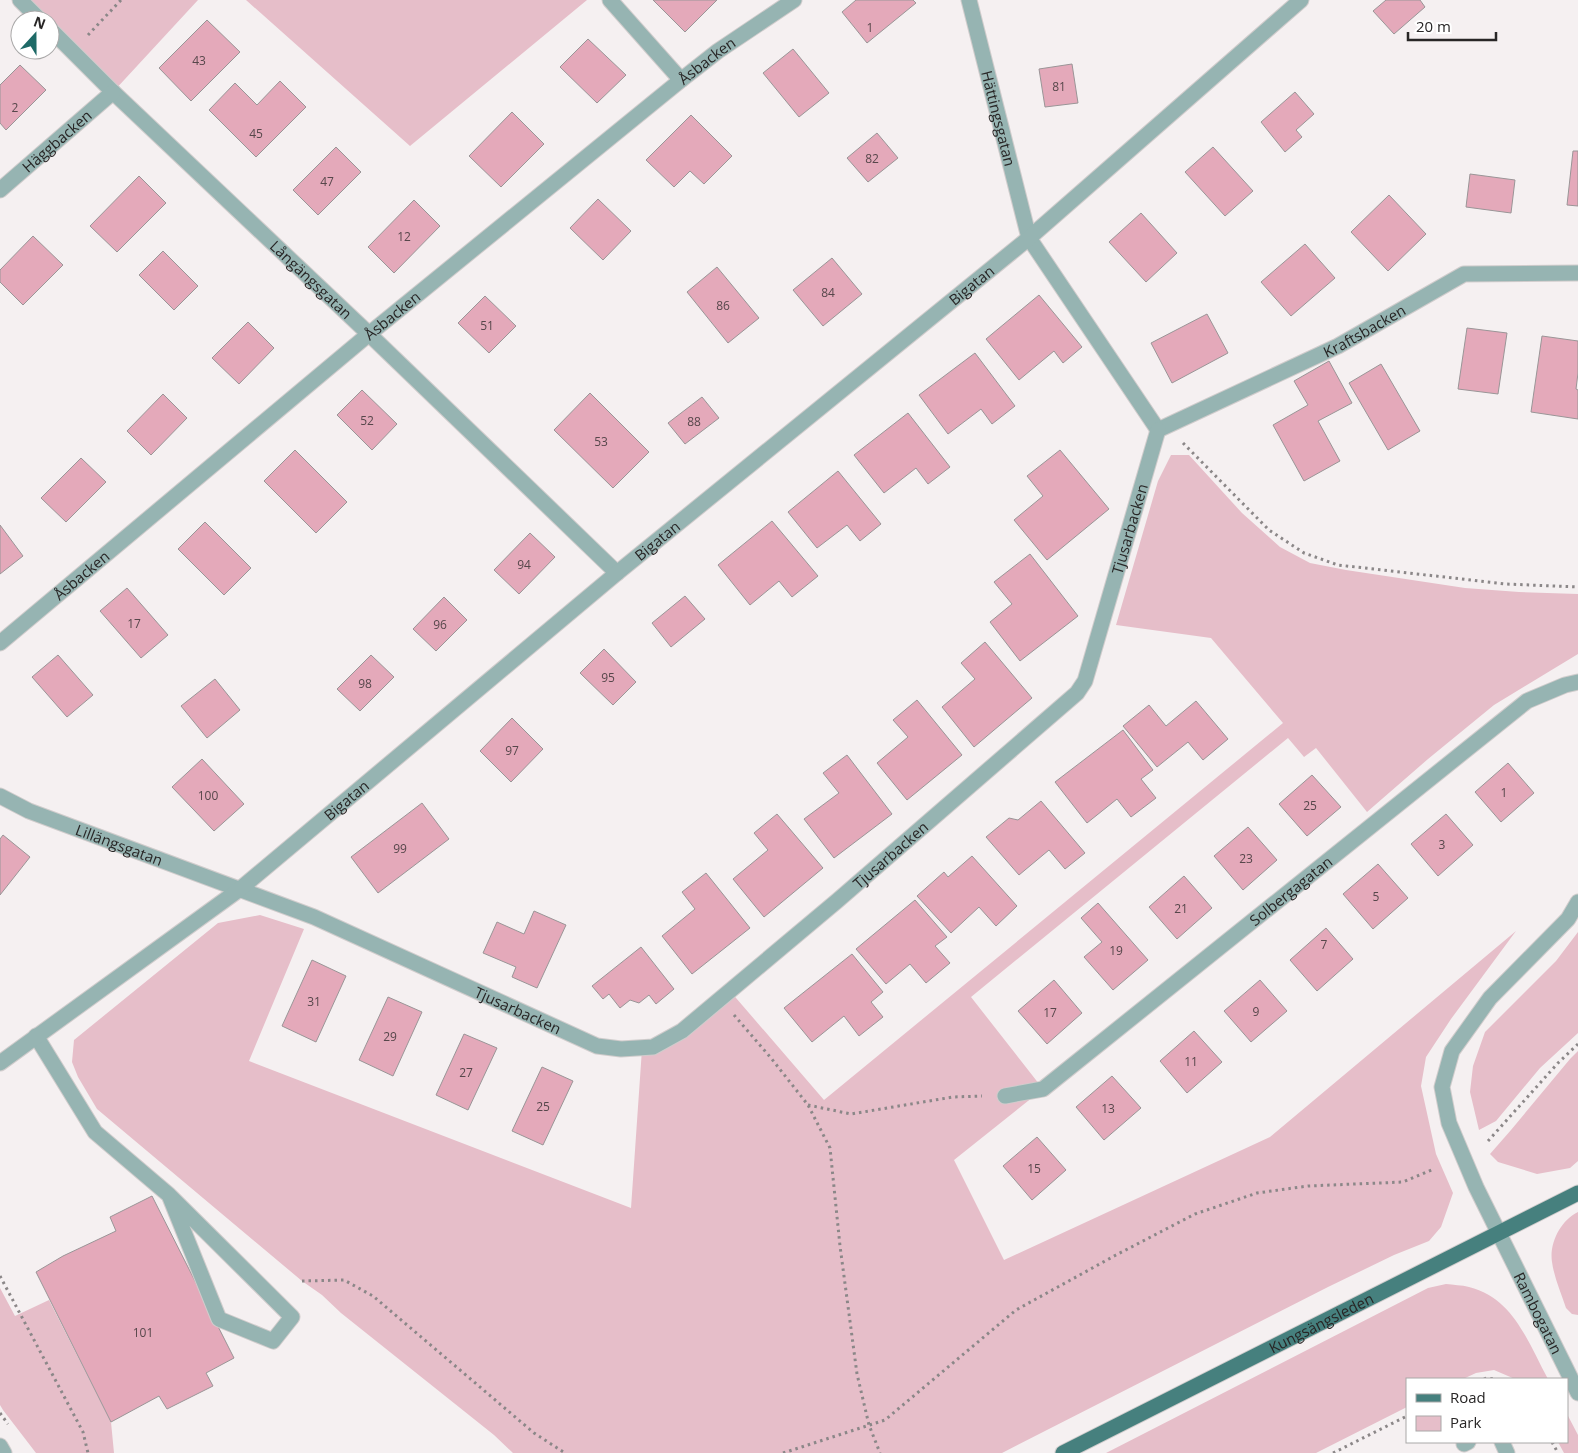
<svg xmlns="http://www.w3.org/2000/svg" width="1578" height="1453" font-family="'Open Sans',sans-serif">
	<style>
		.green { fill: #e6bec9 }
		.building { fill: #e4a9ba; stroke: #9a9597 }
		.lines { fill: none; stroke-linecap: round; stroke-linejoin: round }
		.minor-casing { stroke: #d0cccc; stroke-width: 17 }
		.major-casing { stroke: #d0cccc; stroke-width: 17 }
		.path { stroke: #8b8788; stroke-width: 3; stroke-dasharray: 2.5 4; stroke-linecap: butt }
		.minor { stroke: #96b4b2; stroke-width: 15 }
		.major { stroke: #46807e; stroke-width: 15 }
		.labels { text-anchor: middle; dominant-baseline: central; stroke-width: 5; stroke-linejoin: round; paint-order: stroke }
		.number-label { font-size: 12px; fill: #57474b }
		.street-label { font-size: 15px; fill: #282626; stroke: #fff }
	</style>
	<rect width="100%" height="100%" fill="#f5f0f1"/>
	<path class="green" d="M20,0H198L113,92L50,29V20H40Z
		M246,0H587L410,146Z
		M1171,455H1189L1242,513L1280,547L1310,563L1346,570L1465,588L1519,592L1578,594V654L1494,705L1428,759L1367,812L1316,748L1304,757L1288,738L971,997L1043,1089L954,1160L1004,1260L1270,1137L1516,931L1451,1019L1426,1057L1421,1086L1436,1154L1453,1193L1441,1227L1429,1241L1394,1255L1328,1287L1002,1453H513L494,1435L341,1313L322,1295L302,1281L97,1109L78,1077L72,1062L74,1040L218,923L260,915L304,929L249,1061L631,1208L642,1049L730,991L824,1100L1283,723L1211,638L1116,625L1158,481Z
		M1578,932V1033L1540,1068L1496,1121L1479,1130L1470,1092L1473,1066L1485,1032L1556,961Z
		M1578,1051V1161L1570,1168L1537,1174L1498,1162L1490,1154L1511,1130L1570,1059Z
		M1578,1212V1315L1572,1314L1566,1308C1561,1293 1554,1277 1552,1262C1549,1243 1561,1220 1578,1212Z
		M1446,1284C1453,1285 1462,1285 1469,1287C1514,1298 1528,1343 1548,1379H1515L1494,1370L1476,1373L1463,1379H1407V1407L1316,1453H1106L1428,1288Z
		M0,1288L15,1316L49,1300L111,1422L114,1453H36L3,1410L0,1405Z
		M1567,1414L1578,1435V1453H1564L1558,1442H1567Z"/>
	<path class="building" d="M653,0H717L685,32Z
		M856,0H913L916,3L867,43L842,12Z
		M1386,0H1420L1425,7L1394,34L1373,11Z
		M207,20L240,52L191,101L159,68Z
		M588,39L626,75L597,103L560,67Z
		M793,49L829,93L799,117L763,73Z
		M1072,64L1078,103L1045,107L1039,69Z
		M20,65L46,90L6,130L0,123V85Z
		M280,81L306,107L256,157L209,110L235,83L257,105Z
		M1295,92L1314,114L1296,130L1302,137L1285,152L1261,122Z
		M512,112L544,144L501,187L469,156Z
		M691,115L732,156L704,184L690,171L674,187L646,160Z
		M877,133L898,158L868,182L847,158Z
		M336,147L361,172L318,215L293,190Z
		M1213,147L1253,191L1225,216L1185,172Z
		M1573,151H1578V206L1567,205Z
		M1470,174L1515,180L1511,213L1466,207Z
		M139,176L166,203L117,252L90,226Z
		M1389,195L1426,234L1388,271L1351,232Z
		M598,199L631,231L603,260L570,228Z
		M414,200L440,226L394,273L368,247Z
		M1141,213L1177,253L1146,282L1109,242Z
		M33,236L63,265L23,305L0,282V270Z
		M1305,244L1335,278L1291,316L1261,282Z
		M163,251L198,286L174,310L139,275Z
		M832,258L862,294L823,326L793,290Z
		M717,267L759,318L728,343L687,292Z
		M1039,295L1082,347L1063,363L1054,351L1019,380L986,339Z
		M485,296L516,326L489,353L458,323Z
		M1207,314L1228,353L1172,383L1151,343Z
		M248,322L274,348L239,384L212,358Z
		M1467,328L1507,333L1498,394L1458,389Z
		M1542,336L1578,341V373L1576,389L1578,390V419L1531,412Z
		M975,353L1015,406L992,424L981,409L948,434L919,395Z
		M1329,361L1352,403L1318,421L1340,461L1304,481L1273,425L1308,405L1294,381Z
		M1381,364L1420,431L1388,450L1349,383Z
		M362,390L397,424L372,450L337,415Z
		M590,393L649,452L613,488L554,430Z
		M163,394L187,418L151,455L127,431Z
		M702,397L719,418L685,444L668,423Z
		M908,413L950,467L928,484L916,468L884,493L854,455Z
		M295,450L347,502L316,533L264,481Z
		M1060,450L1109,509L1047,560L1014,520L1043,496L1027,476Z
		M81,458L106,482L66,522L41,498Z
		M838,471L881,524L860,541L847,525L817,548L788,512Z
		M772,521L818,576L792,597L779,581L750,605L718,565Z
		M205,522L251,568L224,595L178,549Z
		M0,525L23,556L0,574Z
		M530,533L555,557L519,594L494,570Z
		M1030,554L1078,616L1020,661L990,622L1012,604L994,582Z
		M127,588L168,635L141,658L100,611Z
		M685,596L705,619L671,647L652,623Z
		M444,597L467,620L436,651L413,629Z
		M985,642L1032,698L974,747L942,707L975,679L961,663Z
		M604,649L636,682L613,705L580,673Z
		M58,655L93,695L67,717L32,677Z
		M371,655L394,677L360,711L337,689Z
		M215,679L240,710L207,738L181,706Z
		M917,700L962,755L907,800L877,763L908,737L893,720Z
		M1196,701L1228,739L1203,760L1188,742L1157,767L1123,726L1149,705L1166,726Z
		M512,718L543,749L511,782L480,751Z
		M1123,730L1153,770L1141,779L1156,798L1131,817L1117,799L1087,823L1055,782Z
		M847,755L892,814L834,858L804,819L839,793L823,773Z
		M202,759L244,804L214,831L172,787Z
		M1508,763L1534,793L1501,822L1475,792Z
		M1312,775L1341,807L1307,836L1279,804Z
		M1041,801L1085,853L1065,869L1049,850L1019,875L986,837L1009,818L1018,820Z
		M422,803L449,839L378,893L351,857Z
		M777,814L823,868L764,917L733,879L768,850L754,833Z
		M1446,814L1473,845L1438,876L1411,844Z
		M1248,827L1277,860L1243,890L1214,856Z
		M3,835L30,857L0,895V839Z
		M972,856L1017,906L996,926L979,907L951,933L917,896L944,872L948,877Z
		M1378,864L1408,898L1373,929L1343,894Z
		M706,873L750,928L692,974L662,936L695,909L682,892Z
		M1184,876L1212,908L1177,939L1149,907Z
		M915,900L947,937L935,946L950,963L926,983L910,964L886,984L856,949Z
		M1098,903L1148,960L1113,990L1084,957L1102,942L1081,918Z
		M534,911L566,925L537,988L512,977L516,967L483,953L497,922L524,934Z
		M1326,928L1353,959L1317,991L1290,960Z
		M641,947L674,989L656,1004L649,995L639,1003L630,1000L620,1008L609,994L603,999L592,986Z
		M852,954L883,992L871,1002L883,1017L859,1036L844,1016L812,1042L784,1008Z
		M312,960L346,976L316,1042L282,1026Z
		M1054,980L1082,1013L1047,1044L1018,1011Z
		M1260,980L1287,1011L1251,1042L1224,1011Z
		M388,997L422,1012L393,1076L359,1060Z
		M1194,1031L1222,1062L1187,1093L1160,1061Z
		M464,1034L497,1048L468,1110L436,1095Z
		M542,1067L573,1081L543,1145L512,1131Z
		M1112,1076L1141,1108L1104,1140L1076,1107Z
		M1037,1137L1066,1170L1032,1200L1003,1166Z
		M152,1196L234,1358L206,1373L213,1386L167,1409L159,1396L111,1422L36,1272L63,1256L116,1231L110,1217Z"/>
	<g class="lines">
		<g class="minor-casing">
			<g id="minor">
				<path d="M20,0L40,20"/>
				<path d="M610,0L681,80"/>
				<path id="s1" d="M969,0L1029,238L1158,430"/>
				<path id="s2" d="M50,29L113,92L369,334L617,573"/>
				<path id="s3" d="M0,190L113,92"/>
				<path id="s4" d="M1158,430L1338,346L1464,274L1578,273"/>
				<path id="s5" d="M0,643L369,334L681,80L718,51L794,0"/>
				<path id="s6" d="M0,796L29,811L314,917L597,1046L621,1049L653,1047L682,1031L837,901L1077,693L1085,681L1158,430"/>
				<path id="s7" d="M1578,902L1568,919L1490,998L1452,1051L1442,1087L1449,1123L1476,1187L1578,1393"/>
				<path d="M36,1036L95,1132L169,1195L219,1319L273,1341L292,1317L169,1195"/>
				<path id="s8" d="M0,1063L240,889L617,573L1029,238L1301,0"/>
				<path id="s9" d="M1005,1096L1043,1089L1527,701L1565,685L1578,682"/>
				<path d="M1502,1442L1507,1453"/>
				<path d="M1464,1444L1468,1442"/>
				<path d="M0,1446L4,1453"/>
			</g>
		</g>
		<g class="major-casing">
			<g id="major">
				<path id="s10" d="M1063,1453L1578,1193"/>
			</g>
		</g>
		<path class="path" d="M88,35L121,0
			M1183,443L1269,530L1304,553L1338,565L1506,584L1578,587
			M734,1015L771,1058L808,1105L830,1148L840,1246L857,1374L869,1425L880,1453
			M808,1105L851,1114L953,1097L982,1096
			M1488,1141L1558,1063L1578,1044
			M0,1276L83,1432L88,1453
			M302,1281L344,1280L373,1296L534,1433L565,1453
			M1484,1379L1487,1378L1496,1379
			M0,1413L8,1424
			M1552,1442L1558,1453
			M783,1453L885,1420L1016,1310L1116,1255L1195,1214L1257,1193L1308,1186L1403,1182L1434,1169
			M1333,1453L1407,1416"/>
		<use href="#minor" class="minor"/>
		<use href="#major" class="major"/>
	</g>
	<g class="labels">
		<g class="number-label">
			<text x="870" y="27">1</text>
			<text x="199" y="60">43</text>
			<text x="1059" y="86">81</text>
			<text x="15" y="107">2</text>
			<text x="256" y="133">45</text>
			<text x="872" y="158">82</text>
			<text x="327" y="181">47</text>
			<text x="404" y="236">12</text>
			<text x="828" y="292">84</text>
			<text x="723" y="305">86</text>
			<text x="487" y="325">51</text>
			<text x="367" y="420">52</text>
			<text x="694" y="421">88</text>
			<text x="601" y="441">53</text>
			<text x="524" y="564">94</text>
			<text x="134" y="623">17</text>
			<text x="440" y="624">96</text>
			<text x="608" y="677">95</text>
			<text x="365" y="683">98</text>
			<text x="512" y="750">97</text>
			<text x="1504" y="792">1</text>
			<text x="208" y="795">100</text>
			<text x="1310" y="805">25</text>
			<text x="1442" y="844">3</text>
			<text x="400" y="848">99</text>
			<text x="1246" y="858">23</text>
			<text x="1376" y="896">5</text>
			<text x="1181" y="908">21</text>
			<text x="1324" y="944">7</text>
			<text x="1116" y="950">19</text>
			<text x="314" y="1001">31</text>
			<text x="1256" y="1011">9</text>
			<text x="1050" y="1012">17</text>
			<text x="390" y="1036">29</text>
			<text x="1191" y="1061">11</text>
			<text x="466" y="1072">27</text>
			<text x="543" y="1106">25</text>
			<text x="1108" y="1108">13</text>
			<text x="1034" y="1168">15</text>
			<text x="143" y="1332">101</text>
		</g>
		<g class="street-label">
			<text stroke="none"><textPath href="#s5" startOffset="916">Åsbacken</textPath></text>
			<text stroke="none"><textPath href="#s1" startOffset="122">Hättingsgatan</textPath></text>
			<text stroke="none"><textPath href="#s3" startOffset="75">Häggbacken</textPath></text>
			<text stroke="none"><textPath href="#s2" startOffset="362">Långängsgatan</textPath></text>
			<text stroke="none"><textPath href="#s8" startOffset="1245">Bigatan</textPath></text>
			<text stroke="none"><textPath href="#s5" startOffset="511">Åsbacken</textPath></text>
			<text stroke="none"><textPath href="#s4" startOffset="229">Kraftsbacken</textPath></text>
			<text stroke="none"><textPath href="#s6" startOffset="1430">Tjusarbacken</textPath></text>
			<text stroke="none"><textPath href="#s8" startOffset="840">Bigatan</textPath></text>
			<text stroke="none"><textPath href="#s5" startOffset="106">Åsbacken</textPath></text>
			<text stroke="none"><textPath href="#s8" startOffset="435">Bigatan</textPath></text>
			<text stroke="none"><textPath href="#s6" startOffset="129">Lillängsgatan</textPath></text>
			<text stroke="none"><textPath href="#s6" startOffset="1010">Tjusarbacken</textPath></text>
			<text stroke="none"><textPath href="#s9" startOffset="356">Solbergagatan</textPath></text>
			<text stroke="none"><textPath href="#s6" startOffset="561">Tjusarbacken</textPath></text>
			<text stroke="none"><textPath href="#s7" startOffset="480">Rambogatan</textPath></text>
			<text stroke="none"><textPath href="#s10" startOffset="289">Kungsängsleden</textPath></text>
		</g>
	</g>
	<rect x="1406" y="1378" width="162" height="65" fill="#ffffff" stroke="#a9a8a8"/>
	<rect x="1416" y="1394" width="25" height="8" fill="#46807e" stroke="#a9a8a8"/>
	<text x="1450" y="1403" font-size="15" fill="#282626">Road</text>
	<rect x="1416" y="1416" width="25" height="15" fill="#e6bec9" stroke="#a9a8a8"/>
	<text x="1450" y="1428" font-size="15" fill="#282626">Park</text>
	<g transform="translate(35 35) rotate(21)"><circle r="24" fill="#ffffff" stroke="#a9a8a8"/>
	<path d="M0-4L9 19L0 12L-9 19Z" fill="#1e6a67"/>
	<text y="-8" font-size="14" font-weight="bold" text-anchor="middle" fill="#282626">N</text>
	</g>
	<path d="M1408 32v8h88v-8" fill="none" stroke="#282626" stroke-width="2.5"/>
	<text x="1416" y="32" font-size="15" fill="#282626" stroke="#ffffff" stroke-width="4" paint-order="stroke">20 m</text>
</svg>
